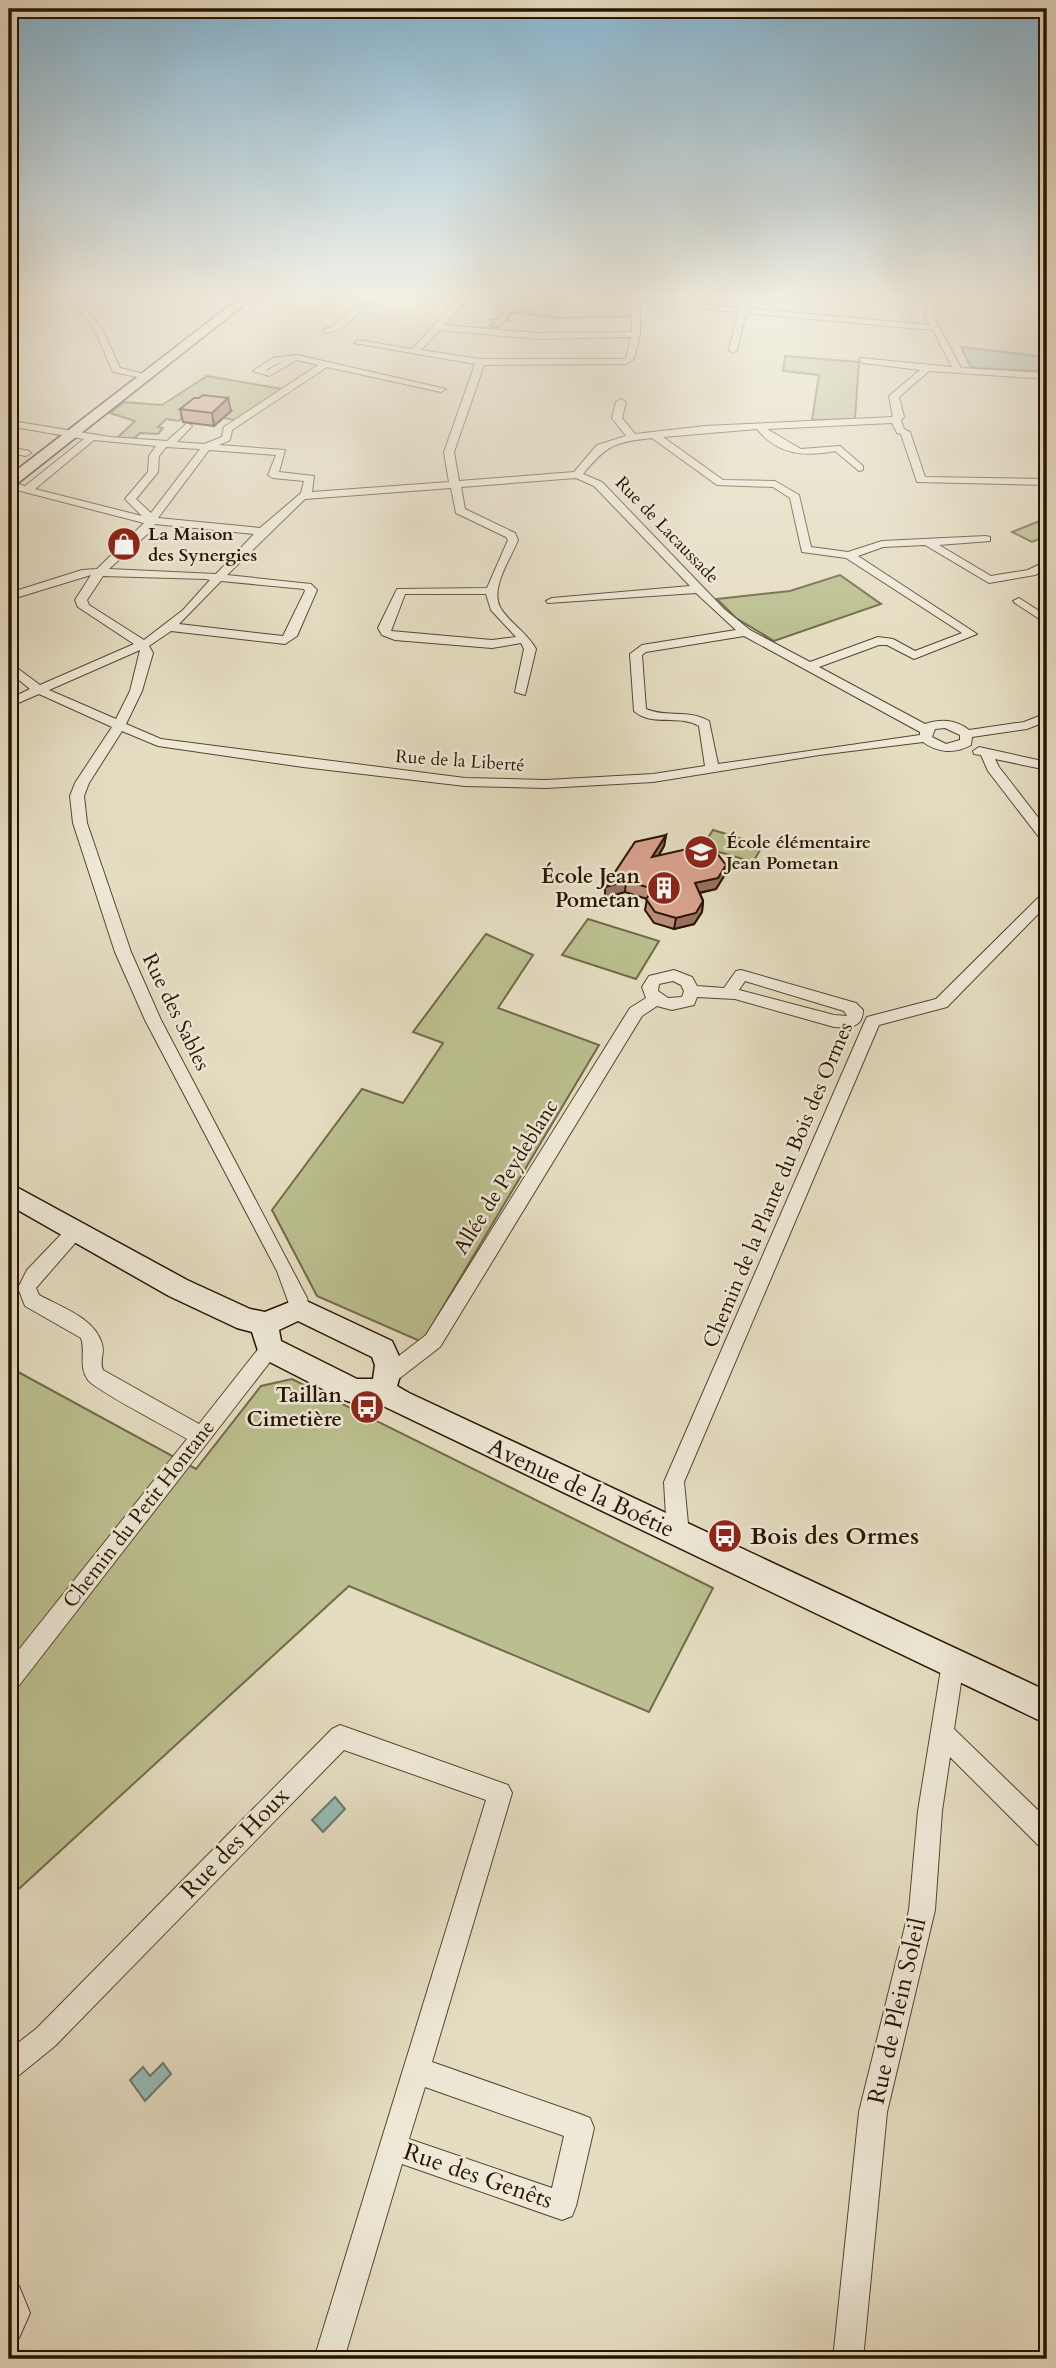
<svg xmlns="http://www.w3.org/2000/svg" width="1056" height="2368" font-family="Cardo,serif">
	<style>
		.green { fill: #bbbf8f; stroke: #726a48; stroke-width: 2 }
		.water { fill: #96bbb5; stroke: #6a786d; stroke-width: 2 }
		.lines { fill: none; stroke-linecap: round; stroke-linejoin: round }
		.minor-casing { stroke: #574630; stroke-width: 2 }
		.secondary-casing { stroke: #281400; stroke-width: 3 }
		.minor { fill: #eee9d7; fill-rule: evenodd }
		.secondary { fill: #eee9d7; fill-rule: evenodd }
		.wall { fill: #bb8b7a; stroke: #281400; stroke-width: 2 }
		.shaded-wall { fill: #987163; stroke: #281400; stroke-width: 2 }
		.building { fill: #d9a28e; stroke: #281400; stroke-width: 2 }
		.labels { text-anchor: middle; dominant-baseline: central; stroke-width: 5; stroke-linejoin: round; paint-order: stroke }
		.far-street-label { font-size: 18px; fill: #281400; stroke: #eee9d7 }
		.far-poi-label { font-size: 18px; font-weight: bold; fill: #281400; stroke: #eee9d7; text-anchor: start }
		.poi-label { font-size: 21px; font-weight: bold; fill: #281400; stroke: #eee9d7; text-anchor: end }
		.street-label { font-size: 21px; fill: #281400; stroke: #eee9d7 }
		.near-street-label { font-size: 24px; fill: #281400; stroke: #eee9d7 }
		.near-poi-label { font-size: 24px; font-weight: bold; fill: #281400; stroke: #eee9d7; text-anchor: start }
	</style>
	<rect width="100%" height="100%" fill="#e5ddc2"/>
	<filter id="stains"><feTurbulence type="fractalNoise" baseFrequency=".00286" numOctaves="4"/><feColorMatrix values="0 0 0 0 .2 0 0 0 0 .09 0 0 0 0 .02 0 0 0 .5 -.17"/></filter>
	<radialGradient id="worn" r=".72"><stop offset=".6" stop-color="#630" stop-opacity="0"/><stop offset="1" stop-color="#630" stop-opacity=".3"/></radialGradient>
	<path class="green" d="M506,296H587L625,300L629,302V317L558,318L513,312L507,318L510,321L504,322L499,328L490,326L493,323L490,320L497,319L503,311L494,309Z
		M785,356L859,362L855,419L812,420L819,375L783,371Z
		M207,376L288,390L237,420L223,418L230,412L186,413L179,421L166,419L158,427L163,428L158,434L140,433L134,439L117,438L135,421L110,413L124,402L162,405Z
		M1047,518V536L1032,542L1012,532Z
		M840,575L881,604L774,641L736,618L717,599L790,591Z
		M713,830L763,845L753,862L702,847Z
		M588,919L659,941L636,979L562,955Z
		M486,934L533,955L498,1008L599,1045L422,1342L317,1296L272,1210L362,1089L403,1103L443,1043L413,1032Z
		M9,1367L196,1469L261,1386L292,1379L713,1588L649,1712L349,1586L9,1898Z"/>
	<path class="water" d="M961,347L1047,357V371L976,368L970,366Z
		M335,1797L345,1809L323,1832L312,1820Z
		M163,2063L171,2074L145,2101L130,2080L143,2067L150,2076Z"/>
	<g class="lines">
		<g class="minor-casing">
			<path id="minor" d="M70,296H78L104,333L120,368L147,375V379L113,372L96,333Z
				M354,296H362L367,302C357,316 342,333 324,333V329L334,326L358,303Z
				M462,296H471L444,325L537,333L632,332V300L618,296L739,308L742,296H750L747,308L930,325L925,316L928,296H936L933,316L961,368L1047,373V379L929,371L899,397L904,417L901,420L904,429L910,432L925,477L1047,479V485L917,482L901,434L897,433L892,423L767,429L801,449L840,446L863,466V470L859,471L835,451C805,457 778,455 757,429L663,437L723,480L775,481L799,495L811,547L848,552L882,541L986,536L990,537V541L939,545L991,576L1028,570L1040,564H1047V569L1035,575L989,583L925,545L883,547L858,556L977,634L914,659L887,645H879L819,667L925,724C941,719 955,719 969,730L1024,722L1047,713V721L1027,729L972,737L971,745C955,754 938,753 923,742L819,755L653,782L546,788L465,786L303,767L158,746L122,731L89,783L84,796L87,823L131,952L161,1020L307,1298L309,1309L307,1315L300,1317L293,1315L277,1271L145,1020L115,952L73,823L70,796L75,783L112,727L39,694L9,707V699L30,689L9,672V662L40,685L134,644L78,607L75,600L91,575L9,600V593L82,570L97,569L144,523L9,488V482L25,486L84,439L20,428L9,435V428L18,422L110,437L167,441L187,423L192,426L177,442L204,444L222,437L224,427L318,365L297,360L269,376L253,371L273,358L297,355L446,389L441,392L327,367L232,430L230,440L219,445L285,450L279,472L314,476L312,492L449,482L444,452L475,364L354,343L358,340L412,349ZM640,301L738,312L729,350L733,353L737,350L746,313L933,330L952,367L860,358L859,360L863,363L920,370L889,396L893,417L705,426L635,434L622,418L626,402L621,399L616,402L612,418L626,436L597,445L574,472L459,481L454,452L484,365L626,364L634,359L640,334ZM440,330L537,339L631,337L626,358L622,359H480L421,350ZM285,360L268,370H265ZM652,438L717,485L773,487L790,498L802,552L846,558L962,633L915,651L893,639L878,637L810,662L750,630L724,609L602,482L583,474C607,445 614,442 652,438ZM94,440L156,446L149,456L148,472L125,499L142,516L35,489ZM166,447L200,449L151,513L136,499L158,472L159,456ZM209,450L276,455L268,475L273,478L304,481L301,493L260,528L158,518ZM576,478L594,486L690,586L552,598L546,601L548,603L696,593L736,630L642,645L630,654L634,711C652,727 679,714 699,726L705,766L653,774L546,780L465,778L161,739L126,724L142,691L153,653L149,646L171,631L285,644L297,636L317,590L311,584L227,575L305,499L451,488L456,513L506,537L508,540L487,588L397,589L378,628L382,635L395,640L492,648L521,643L524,649L515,692L525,695L536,649C527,632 509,623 500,607C490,588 511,558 518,540L515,533L465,509L461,487ZM155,524L254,534L216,574L109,569L153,529ZM103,576L206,579L210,580L183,610L144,640L89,605L87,600ZM221,581L304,589L305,591L283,636L179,624ZM405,594H486L491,610L516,637L492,640L391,631ZM744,636L920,732V735L718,764L709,721C689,709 667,718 646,709L642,655L646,652ZM140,650L130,691L116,719L49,690ZM945,728L960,735V740L946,744L932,737L935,729Z
				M9,447L29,451L31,453L26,456L9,453Z
				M1019,598L1047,616V624L1015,603L1013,601Z
				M979,747L1047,762V770L995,759L999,767L1047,829V842L1042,841L988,771L981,755L974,754L973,751Z
				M1047,892V905L947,1007L879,1025L684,1482L689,1534L685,1541L678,1544L671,1541L667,1534L664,1482L865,1021L867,1017L936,999L1042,894Z
				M674,970L692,977L697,986L724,988L736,971L741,970L856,1003L863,1010C863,1028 849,1028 834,1027L735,999L697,997L694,1005L672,1010L657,1006L642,1016L440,1347L396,1381L389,1384L382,1381L379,1375L382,1369L426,1335L630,1008L646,998L642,987L649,976ZM673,981L681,985L684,991L682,997L668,998L658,991L659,984ZM745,981L844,1011L847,1016L834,1015L739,990Z
				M77,1222L83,1224L86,1229L83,1234L36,1288L39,1295C61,1307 95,1318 102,1344C105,1353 99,1361 103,1370L199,1424L263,1343L270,1341L277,1343L280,1349L17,1688L9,1691V1662L187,1439C171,1429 95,1390 88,1380C78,1366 86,1353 81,1338L25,1306L18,1288L27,1270L71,1224Z
				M953,1652L961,1655L964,1663L954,1729L1047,1819V1848L1038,1845L950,1757L942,1811L935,1910L887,2112L863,2359H833L859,2112L909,1910L918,1811L942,1663L945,1655Z
				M340,1725L508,1785L512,1793L432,2062L580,2114L590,2118L594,2128L576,2206L572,2216L562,2220L402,2164L344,2359H314L486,1800L344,1750L55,2046L18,2076L9,2080V2050L37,2028L332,1729ZM425,2087L564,2136L552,2188L409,2139Z
				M9,2281L19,2286L30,2313L19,2338L9,2343Z"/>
		</g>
		<g class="secondary-casing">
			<path id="secondary" d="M242,296H255L14,486L9,487V476Z
				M9,1183L187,1280L250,1309L265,1312L300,1298L392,1341L403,1365L397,1386L409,1393L1047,1691V1724L377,1403H354L344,1400L260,1357L252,1332L237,1328L169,1296L9,1205ZM298,1321L372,1357L375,1365L373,1379H357L281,1341L279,1330Z"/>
		</g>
		<use href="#minor" class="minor"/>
		<use href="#secondary" class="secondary"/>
	</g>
	<path class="wall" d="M180,409L231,411L214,426L183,422Z
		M666,835L664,846L659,855L724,876L716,889L700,893L703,901L702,912L694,924L674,929L654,923L645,910L647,899L625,892L605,898V887Z"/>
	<path class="shaded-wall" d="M228,398L231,411L214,426L212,413Z
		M666,835L664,846L651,868L652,857Z
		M726,865L724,876L716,889L693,894L695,883Z
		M626,881L625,892L605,898V887Z
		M703,901L702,912L694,924L674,929L676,918Z"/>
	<path class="building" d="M203,395L228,398L212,413L180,409L194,398H199Z
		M666,835L652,857L696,847L716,852L726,865L718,878L695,883L703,901L696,913L676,918L655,912L646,899L654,889L626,881L605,887L635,842Z"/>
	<linearGradient id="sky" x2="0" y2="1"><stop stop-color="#87b7d4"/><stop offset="0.47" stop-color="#f3f0e4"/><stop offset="1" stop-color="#f3f0e4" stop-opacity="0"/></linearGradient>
	<rect width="1056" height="628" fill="url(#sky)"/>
	<defs>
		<g id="shop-disc" transform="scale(1.75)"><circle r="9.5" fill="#8f2418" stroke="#eee9d7"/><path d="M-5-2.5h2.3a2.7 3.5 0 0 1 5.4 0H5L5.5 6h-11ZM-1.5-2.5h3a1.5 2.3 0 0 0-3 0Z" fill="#fff"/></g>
		<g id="school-disc" transform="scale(1.75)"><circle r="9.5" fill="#8f2418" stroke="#eee9d7"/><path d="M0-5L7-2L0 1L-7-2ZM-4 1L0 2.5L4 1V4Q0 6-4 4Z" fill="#fff"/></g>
		<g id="building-disc" transform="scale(1.75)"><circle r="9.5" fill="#8f2418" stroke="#eee9d7"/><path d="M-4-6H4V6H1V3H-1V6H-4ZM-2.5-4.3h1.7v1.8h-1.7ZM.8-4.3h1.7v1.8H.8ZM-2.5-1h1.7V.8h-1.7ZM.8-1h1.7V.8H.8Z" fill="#fff"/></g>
		<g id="bus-disc" transform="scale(1.75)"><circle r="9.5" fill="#8f2418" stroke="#eee9d7"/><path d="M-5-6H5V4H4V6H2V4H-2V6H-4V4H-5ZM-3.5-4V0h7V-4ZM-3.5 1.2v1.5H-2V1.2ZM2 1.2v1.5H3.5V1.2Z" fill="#fff"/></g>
	</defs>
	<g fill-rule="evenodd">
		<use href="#shop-disc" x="124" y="544"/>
		<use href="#school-disc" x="701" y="852"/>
		<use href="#building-disc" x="664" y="888"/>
		<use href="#bus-disc" x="367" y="1407"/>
		<use href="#bus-disc" x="725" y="1536"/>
	</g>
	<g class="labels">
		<g class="far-street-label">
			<text transform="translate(667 530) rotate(46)">Rue de Lacaussade</text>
			<text transform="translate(460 761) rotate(4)">Rue de la Liberté</text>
		</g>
		<g class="far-poi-label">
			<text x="148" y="534">La Maison<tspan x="148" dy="21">des Synergies</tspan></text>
			<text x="726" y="842">École élémentaire<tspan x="726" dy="21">Jean Pometan</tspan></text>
		</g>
		<g class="poi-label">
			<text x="640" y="876">École Jean<tspan x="640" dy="24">Pometan</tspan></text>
			<text x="342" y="1395">Taillan<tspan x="342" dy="24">Cimetière</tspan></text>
		</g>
		<g class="street-label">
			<text transform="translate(176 1012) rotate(64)">Rue des Sables</text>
			<text transform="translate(506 1177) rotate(-58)">Allée de Peydeblanc</text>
			<text transform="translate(778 1185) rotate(-67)">Chemin de la Plante du Bois des Ormes</text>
			<text transform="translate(139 1514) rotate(-52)">Chemin du Petit Hontane</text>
		</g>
		<g class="near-street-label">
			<text transform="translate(581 1488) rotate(25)">Avenue de la Boétie</text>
			<text transform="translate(235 1843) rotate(-46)">Rue des Houx</text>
			<text transform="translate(897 2011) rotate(-77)">Rue de Plein Soleil</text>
			<text transform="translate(478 2176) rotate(19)">Rue des Genêts</text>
		</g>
		<g class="near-poi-label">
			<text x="750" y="1536">Bois des Ormes</text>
		</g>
	</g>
	<rect width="1056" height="2368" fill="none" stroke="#e5ddc2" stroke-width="35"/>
	<rect x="10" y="10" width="1035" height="2347" fill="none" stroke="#281400" stroke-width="3.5"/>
	<rect x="18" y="18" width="1021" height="2333" fill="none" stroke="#281400" stroke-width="2"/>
	<rect width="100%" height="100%" filter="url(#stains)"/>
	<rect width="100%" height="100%" fill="url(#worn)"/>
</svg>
